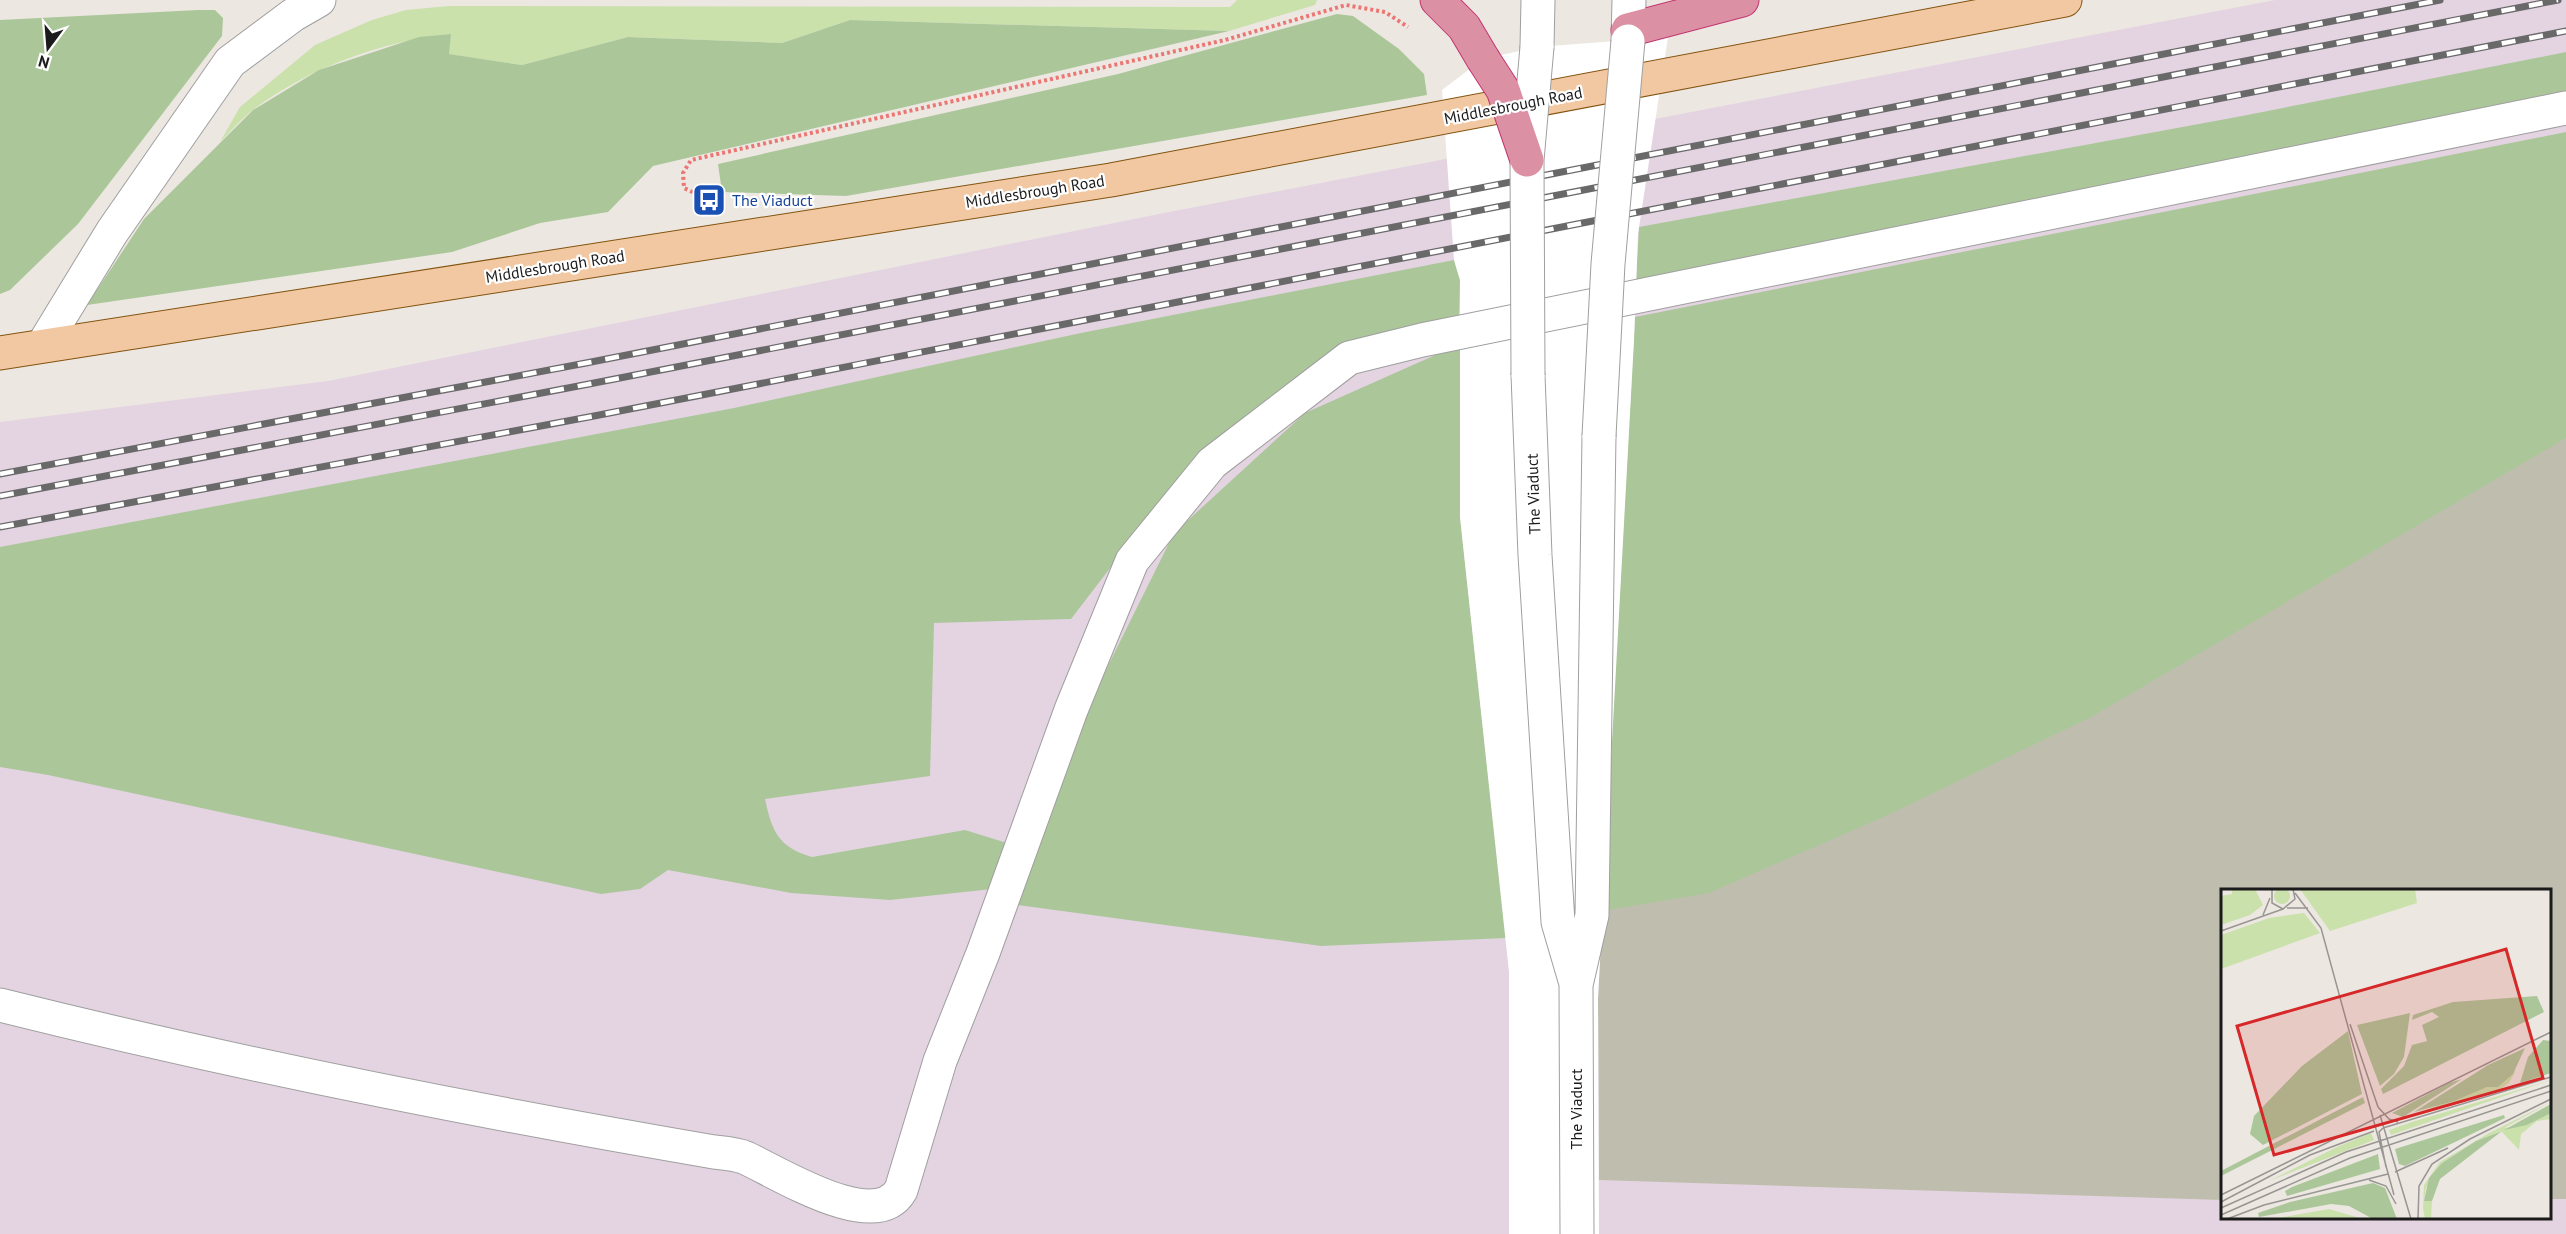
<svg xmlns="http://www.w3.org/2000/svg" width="2566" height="1234" font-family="'PT Sans',sans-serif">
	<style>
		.industrial { fill: #e4d4e2; fill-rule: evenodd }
		.construction { fill: #bfbeae }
		.grass { fill: #cae1ac }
		.forest { fill: #abc79a }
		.pier { fill: #fff }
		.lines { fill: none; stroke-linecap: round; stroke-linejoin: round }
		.minor-casing { stroke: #9f9f9f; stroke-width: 35 }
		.major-casing { stroke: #83530f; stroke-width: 35 }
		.highway-casing { stroke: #c33571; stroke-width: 35 }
		.path { stroke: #eb7673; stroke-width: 4; stroke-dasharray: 3 3; stroke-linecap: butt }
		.minor { stroke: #fff; stroke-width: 33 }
		.major { stroke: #f1c8a1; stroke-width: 33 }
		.highway { stroke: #dc90a4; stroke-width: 33 }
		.rail-casing { stroke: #696969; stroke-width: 7 }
		.rail { stroke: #fff; stroke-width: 4.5; stroke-dasharray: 14; stroke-linecap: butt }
		.minor-bridge-casing { stroke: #9f9f9f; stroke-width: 35; stroke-linecap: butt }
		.highway-bridge-casing { stroke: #c33571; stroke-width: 35; stroke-linecap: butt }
		.minor-bridge { stroke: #fff; stroke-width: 33 }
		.highway-bridge { stroke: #dc90a4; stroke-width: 33 }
		.labels { text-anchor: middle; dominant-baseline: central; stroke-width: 4.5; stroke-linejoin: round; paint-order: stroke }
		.street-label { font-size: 16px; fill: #1b1b1b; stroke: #fff }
		.transit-label { font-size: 16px; fill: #164399; stroke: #fff; text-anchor: start }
		.inset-road { fill: none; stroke: #989592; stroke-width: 1.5 }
		.view { fill: #d62828; fill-opacity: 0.15; stroke: #d62828; stroke-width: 3 }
		.inset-edge { fill: none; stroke: #1b1b1b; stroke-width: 3 }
	</style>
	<rect width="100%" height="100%" fill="#ece7e1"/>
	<path class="industrial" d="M2275,0H2566V1234H0V422L328,381L1164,213ZM2222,890H2550V1218H2222Z"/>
	<path class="construction" d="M2566,434V1199H2550V890H2222V1200L1599,1180L1598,998L1602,911Z"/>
	<path class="grass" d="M1237,0H1317L1315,5L1229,31L850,20L782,43L628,37L522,65L448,54L451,34C382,41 309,68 254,109C242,118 231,131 220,142L240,107L315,45L372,20L406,10L449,6L1230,7Z"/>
	<path class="forest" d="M198,10H215L223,18L222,36L78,224L10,290L0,294V20Z
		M1337,14L1353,16L1399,49L1424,74L1427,95L846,196L722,192L718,164L1118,74Z
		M850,20L1229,31L653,166L608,212L540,223L452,252L87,305L144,219L253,110L319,70L419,37L451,34L449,54L522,65L628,37L782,43Z
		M2566,52V97L1636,282L1639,227L2242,116Z
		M2566,132V438L2093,716L1888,815L1709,893L1602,911L1635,317Z
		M1454,260L1460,280L1459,315L1356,346L1114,563L1071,619L934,623L930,776L765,799C772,831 778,847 812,857L965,830L1007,843L992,889L890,900L791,893L668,870L640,889L601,894L48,775L0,767V547L734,408L1081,333Z
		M1460,344V517L1506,938L1321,946L1010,904L1084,714L1174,533L1305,413Z"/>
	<path class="pier" d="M1668,37L1638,234L1634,340L1598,998L1599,1234H1509V972L1460,517V280L1454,260L1442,90L1483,59L1537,47Z"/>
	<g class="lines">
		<g class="minor-casing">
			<path id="minor" d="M1628,41L1629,0
				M1537,47L1538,0
				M43,345L112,232L230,62L293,15L319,0
				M1528,375L1535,555L1558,922L1575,980
				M0,1005C236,1064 474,1111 714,1152C724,1153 737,1154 746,1158C782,1175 876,1234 901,1190L940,1061L983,953L1071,710L1132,561L1212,463L1349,358L1422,340L2566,108
				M1577,1234L1576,985L1592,915L1599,436"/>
		</g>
		<g class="major-casing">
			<path id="major" d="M0,353L1111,180L2065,0"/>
		</g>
		<g class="highway-casing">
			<path id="highway" d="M1437,0L1464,27L1483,59
				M1628,30L1742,0"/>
		</g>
		<path class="path" d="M710,206L709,200L684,188L683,173L691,160L1225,40L1346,5L1385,12L1408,27"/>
		<use href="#minor" class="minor"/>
		<use href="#major" class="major"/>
		<use href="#highway" class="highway"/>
		<g class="rail-casing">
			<path id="rail" d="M0,474L586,363L2440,0
				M0,496L589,384L2558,0
				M0,527L594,416L2566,31"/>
		</g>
		<use href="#rail" class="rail"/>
		<g class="minor-bridge-casing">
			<path id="minor-bridge" d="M1528,375L1527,160L1537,47
				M1599,436L1608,264L1628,41"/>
		</g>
		<g class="highway-bridge-casing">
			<path id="highway-bridge" d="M1483,59L1503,90L1527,160"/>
		</g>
		<use href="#minor-bridge" class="minor-bridge"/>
		<use href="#highway-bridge" class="highway-bridge"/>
	</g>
	<defs>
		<g id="bus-square" transform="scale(1.725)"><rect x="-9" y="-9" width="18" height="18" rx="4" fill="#1a4fb4" stroke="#fff"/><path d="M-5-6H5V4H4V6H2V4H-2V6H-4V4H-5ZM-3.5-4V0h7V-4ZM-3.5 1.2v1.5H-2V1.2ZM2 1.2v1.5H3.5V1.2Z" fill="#fff"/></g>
	</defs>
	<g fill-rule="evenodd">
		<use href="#bus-square" x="709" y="200"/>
	</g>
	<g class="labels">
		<g class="street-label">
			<text transform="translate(1513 105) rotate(-11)">Middlesbrough Road</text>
			<text transform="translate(1035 191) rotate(-9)">Middlesbrough Road</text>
			<text transform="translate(555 266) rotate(-9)">Middlesbrough Road</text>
			<text transform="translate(1533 494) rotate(-92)">The Viaduct</text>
			<text transform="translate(1576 1109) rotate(-90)">The Viaduct</text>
		</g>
		<g class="transit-label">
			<text x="732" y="200">The Viaduct</text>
		</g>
	</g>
	<g transform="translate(2221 889)">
		<rect width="330" height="330" fill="#ece7e1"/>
		<path d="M53 7a8 8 0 1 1 16 0a8 8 0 1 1-16 0ZM11,0H34L42,16L29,26L0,36V7L11,5ZM79,0H194L196,14L109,42ZM83,24L99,44L0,80V46L48,29ZM295,181L288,194L279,200L184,229L266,198H277ZM330,191L170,246L168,241L191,233ZM330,213L283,239L306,236L330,224V230L316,232L300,245L298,261L280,242L255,252L221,274L205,299L203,312H211L210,330H204L202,320L203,296L219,273L268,244ZM150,244L153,251L48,292L116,258ZM108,320L142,330H51Z" fill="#cae1ac"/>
		<path d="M316,107L323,123L162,205L160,200L183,177L191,156L206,152L201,136L218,128L211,123L191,131L192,126L232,113ZM189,124L183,168L173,185L159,197L136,136ZM127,142L141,205L42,256L29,245L33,227L81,177ZM322,151L330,152V184L299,194L307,168ZM304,159L292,185L277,198H266L233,212L193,223L267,176ZM241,190L182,228L171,224L228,194ZM142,208L144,214L0,287V282ZM330,215V224L306,236L283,241ZM283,226L284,229L184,277L178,275L174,260ZM281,242L219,290L211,312H203L208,289L221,274L255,252ZM157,265L159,280L66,307L64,302L71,298ZM152,294L164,299L176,330H152L128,317L110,315L38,328L37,324L69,313Z" fill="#abc79a"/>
		<path class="inset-road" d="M51,0V14L62,20L74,10L72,0M74,4L100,39L173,306M66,19H87M42,26L49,9M0,42L62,20M129,135L157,218M157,218L168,230L177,233M159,226L190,330M162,239L158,243L165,278M162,239L330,188M174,283L227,259M148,291L165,297L175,315M0,306L330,143M0,313L89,266L153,242M0,319L125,263L330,196M0,326L129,269L330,202M6,330L43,316L167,285M197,330L198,297L211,275L249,250L330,210"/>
		<path class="view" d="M285,60L322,189L53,266L16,137Z"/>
		<rect width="330" height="330" class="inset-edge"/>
	</g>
	<g transform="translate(48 48) rotate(196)" stroke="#ffffff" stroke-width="4.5" paint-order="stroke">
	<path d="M0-4.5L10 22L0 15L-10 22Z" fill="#1b1b1b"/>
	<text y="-9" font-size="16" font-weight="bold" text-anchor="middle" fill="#1b1b1b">N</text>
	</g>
</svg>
